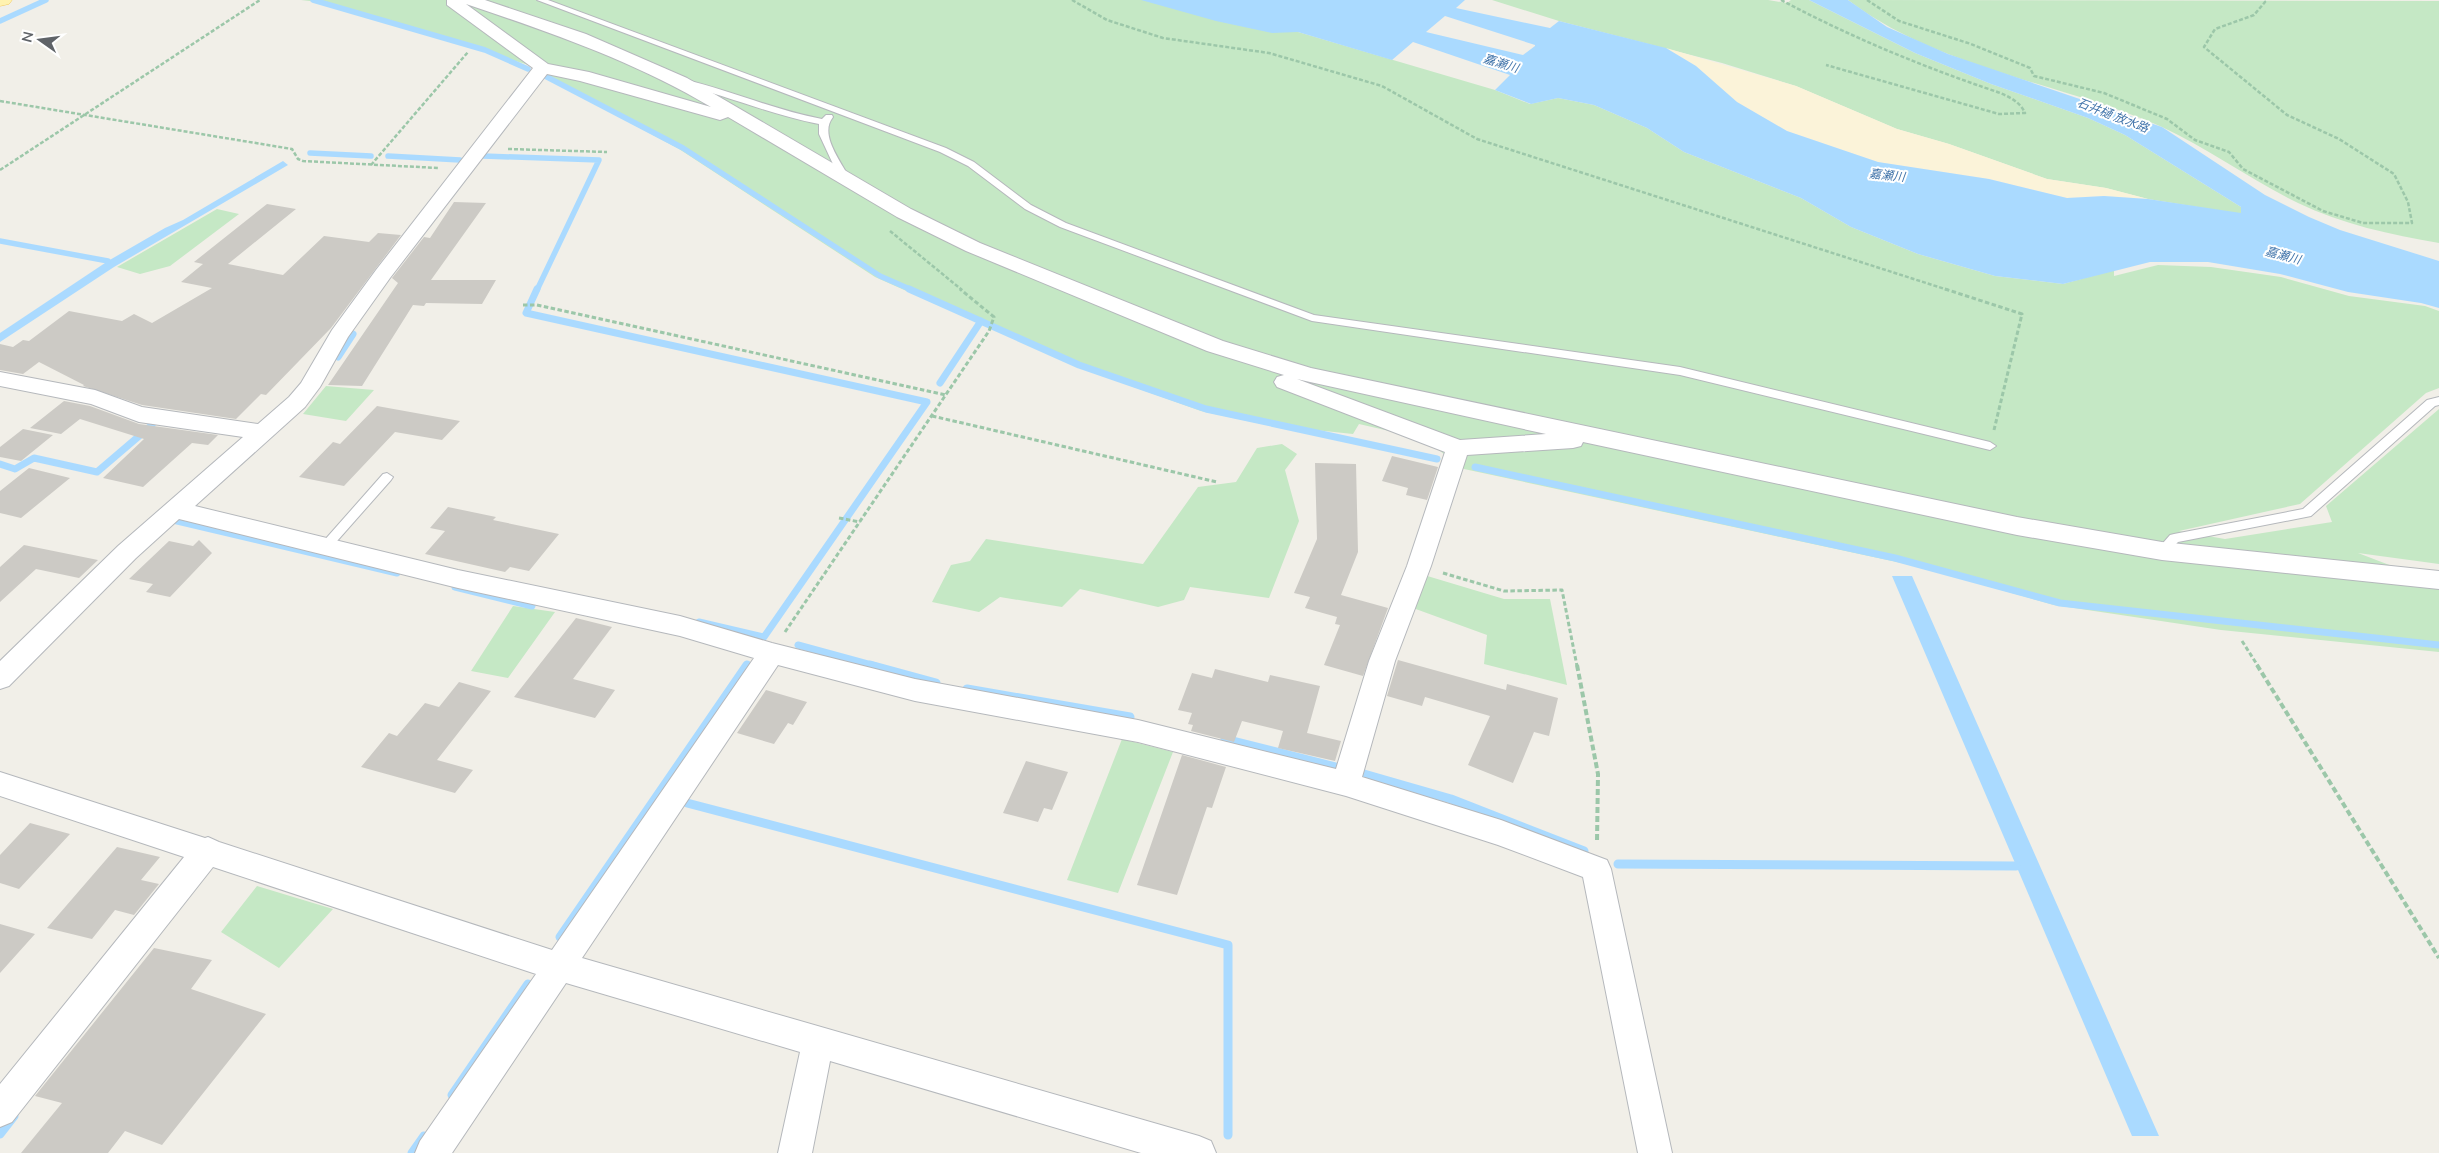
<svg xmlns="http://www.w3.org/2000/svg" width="2439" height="1153" font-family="Mulish,'Noto Sans JP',sans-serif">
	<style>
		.green { fill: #c5e8c5 }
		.sand { fill: #fbf3d9 }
		.water { fill: #aadaff; fill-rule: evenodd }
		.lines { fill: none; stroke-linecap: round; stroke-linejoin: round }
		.stream-far2 { stroke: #aadaff; stroke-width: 5.5 }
		.stream-far1 { stroke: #aadaff; stroke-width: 7 }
		.stream { stroke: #aadaff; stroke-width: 9 }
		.building { fill: #cccac5 }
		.service-casing { stroke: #b5b8bc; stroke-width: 2 }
		.minor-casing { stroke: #b5b8bc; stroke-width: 2 }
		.primary-casing { stroke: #f2c960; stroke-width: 1 }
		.path-far2 { stroke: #9cc7a9; stroke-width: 2.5; stroke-dasharray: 4 2; stroke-linecap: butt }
		.path-far1 { stroke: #9cc7a9; stroke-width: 3; stroke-dasharray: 4.5 2.5; stroke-linecap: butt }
		.path { stroke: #9cc7a9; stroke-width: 4; stroke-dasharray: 6 3; stroke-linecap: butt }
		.service { fill: #fff; fill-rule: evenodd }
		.minor { fill: #fff; fill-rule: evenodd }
		.primary { fill: #fff2af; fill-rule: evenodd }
		.labels { text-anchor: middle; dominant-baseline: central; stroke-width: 4; stroke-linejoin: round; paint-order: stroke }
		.far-water-label { font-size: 12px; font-style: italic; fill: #4174aa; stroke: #fff }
	</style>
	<rect width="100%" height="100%" fill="#f1efe8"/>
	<path class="green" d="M301,0H1239L1298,32L1495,90L1530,104L1558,98L1594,105L1647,128L1684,152L1801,198L1851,227L1918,254L1995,276L2063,284L2114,270V276L2158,265L2211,267L2281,277L2349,296L2425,306L2439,311V388L2426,393L2300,504L2179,531L2225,539L2332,522L2326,506L2439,409V564L2358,553L2439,584V652L2221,630L2054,605L1920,567L1464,469L1424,439L1359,424L1353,434L1267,425L1201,411L1078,367L875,277L679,149L543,76L532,66L318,2Z
		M1492,0H1768L1787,3L1791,0H1809L1915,53L1991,84L2088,118L2125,135L2241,207V214L2148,199L2106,188L2047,179L1949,144L1897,129L1796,86L1722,63L1559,21Z
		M1848,0L2439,1V243C2391,235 2342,224 2298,203C2251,180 2209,149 2162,127C2059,82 1939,69 1848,0Z
		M217,209L239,214L170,266L140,274L117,267Z
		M326,386L374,390L346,421L303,414Z
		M1282,444L1297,454L1285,470L1299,521L1269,598L1190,587L1184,600L1158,607L1080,589L1062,607L1000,597L979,612L932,602L951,565L970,561L986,539L1143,564L1198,487L1236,482L1257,448Z
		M1424,575L1504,599H1550L1567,685L1484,664L1487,635L1413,608Z
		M513,606L555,612L508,678L471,671Z
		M1122,739L1173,752L1118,893L1067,880Z
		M257,886L333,909L279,968L221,932Z"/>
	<path class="sand" d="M1666,48L1796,86L1897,129L1949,144L2047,179L2106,188L2148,199L2104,196L2067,198L1989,179L1878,162L1787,131L1737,102L1696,66Z"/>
	<path class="water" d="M1141,0H1465L1456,8L1550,28L1559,21L1666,48L1696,66L1737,102L1787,131L1878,162L1989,179L2067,198L2104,196L2148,199L2241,213V207L2125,135L2088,118L1991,84L1915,53L1809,0H1848L1887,27L1948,54L2162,127L2265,195L2309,217L2340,230L2439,261V308L2421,303L2348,292L2280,274L2208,262H2150L2063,284L1995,276L1918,254L1851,227L1801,198L1684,152L1647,128L1594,105L1558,98L1531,104L1495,90L1510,75L1413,42L1392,60L1298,32L1272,33L1216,21ZM1445,16L1535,45V46L1523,55L1426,32Z
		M283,161L288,165L114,267L0,342V333L108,261L165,228L183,220Z
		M1892,576H1912L2159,1136H2132Z"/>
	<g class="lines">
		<path class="stream-far2" d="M313,0L485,50L528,69
			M0,21L46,0
			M545,76L683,148L880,276L912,290
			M310,153L371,156
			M388,156L460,160
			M483,156L599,160L537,290
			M0,241L108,261"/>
		<path class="stream-far1" d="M537,289L526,313L927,402L764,637L699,622
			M909,289L1079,365L1206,409L1437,459
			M338,357L353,334
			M940,383L981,321
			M0,464L15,469L34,458L97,472L152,425
			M1475,467L1895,558L2060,603L2439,645
			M173,520L397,573
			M455,587L532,606
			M798,645L875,666"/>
		<path class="stream" d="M870,665L936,683
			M967,689L1130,717
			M1225,739L1336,767
			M1364,774L1451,799L1584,851
			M687,803L1228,945V1135
			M1618,864L2016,866
			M560,937L747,665
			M452,1095L528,984
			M0,1134L14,1116
			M412,1153L424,1136"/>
	</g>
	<path class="building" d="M454,202L486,203L431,280H496L482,304L426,303L424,306L413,305L362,386L328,385L398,283L392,278L424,237L430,238Z
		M267,204L296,209L228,264L283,275L324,236L369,242L378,233L401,235L331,328L266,395L261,394L236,419L142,405L83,386L84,385L39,362L23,374L0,370V344L13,347L23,340L29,341L69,311L122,321L134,314L152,323L212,288L181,282L203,264L194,262Z
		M64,401L90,406L139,424L218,435L208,445L192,443L143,487L103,478L144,439L80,419L61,434L30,428Z
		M377,406L460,421L442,440L395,432L344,486L299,477L333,442L340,444Z
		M23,429L53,435L21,461L0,457V447Z
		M1392,456L1438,467L1427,500L1406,495L1408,488L1382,481Z
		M1315,463L1356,464L1358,552L1341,595L1388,608L1363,676L1324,665L1340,625L1335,624L1337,617L1305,608L1310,597L1294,593L1317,539Z
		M29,468L70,478L21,518L0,513V491Z
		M448,507L496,517L493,520L559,534L529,571L510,567L505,572L425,554L445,531L430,528Z
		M199,540L212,553L170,597L146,592L153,584L129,579L169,541L193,546Z
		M24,545L98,560L79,578L36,569L0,602V567Z
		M576,618L612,627L573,679L615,690L595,718L514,697Z
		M1398,660L1506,690L1507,684L1558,698L1549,736L1534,732L1513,783L1468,765L1490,716L1425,697L1422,706L1387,696Z
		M1215,669L1268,682L1270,675L1320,686L1307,733L1341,741L1335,761L1278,748L1283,731L1242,721L1234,742L1191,731L1193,725L1188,724L1192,713L1178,710L1192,673L1212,678Z
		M459,682L491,691L437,760L473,770L455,793L361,767L389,733L397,736L425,703L439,707Z
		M766,690L807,702L793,725L788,723L774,744L737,733Z
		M1182,755L1226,767L1212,808L1207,807L1177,895L1137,885Z
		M1026,761L1068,772L1052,810L1044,808L1038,822L1003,813Z
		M30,823L70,834L19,889L0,883V855Z
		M117,847L160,857L141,880L159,884L134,915L115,910L92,939L47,928Z
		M0,924L35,934L0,973Z
		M154,948L212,960L191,989L266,1014L162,1145L125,1131L108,1153H21L62,1103L35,1096Z"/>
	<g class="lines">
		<g class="service-casing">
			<path id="service" d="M537,0H548L946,148L974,162L1031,205L1066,223L1314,315L1680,367L1990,442L1996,446L1990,450L1680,375L1312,321L1060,227L1025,209L968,166L940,152Z
				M682,79C730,90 774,110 822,119L826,115H832L833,117C819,134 840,160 849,177L844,180L839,177L819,134V124C771,115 726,95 679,84V80Z
				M2439,397V405L2435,406L2311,516L2178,542L2166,554L2162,556L2156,551L2170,535L2174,534L2303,509L2427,400Z
				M387,473L393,477L391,480L330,549H322L320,546L322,543L383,474Z"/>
		</g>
		<g class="minor-casing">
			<path id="minor" d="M447,0H485L586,34L687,78L911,209L980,243L1223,341L1311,368L2017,517L2162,542L2439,571V589L2162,560L2017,535L1583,442L1581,446L1573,448L1467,455L1431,566L1395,661L1362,777L1501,820L1607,860L1611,869L1672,1153H1638L1583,877L1498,845L1346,796L1138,742L915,701L778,665L582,958L1199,1136L1211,1141L1216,1153H1141L830,1061L812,1153H778L800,1052L566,983L452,1153H415L420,1141L536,974L213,867L12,1122L0,1127V1084L184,857L0,796V772L205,838L208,837L219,842L552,950L754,658L680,636L458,588L179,519L136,558L9,686L0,689V661L118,546L243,437L139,422L91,404L0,386V372L95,390L142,407L258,424L289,397L301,383L332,330L376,270L533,68L447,5ZM466,4C552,33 633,61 711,107L589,72L548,64ZM547,74L580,81L720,120L728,117L897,217L966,251L1207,351L1284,375L1277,377L1274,382L1277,387L1445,452L1407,566L1369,661L1336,769L1138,720L915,679L772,643L680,616L458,570L195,506L305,407L320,387L348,337L390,278ZM1297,379L1310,382L1546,434L1460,440Z"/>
		</g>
		<g class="primary-casing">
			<path id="primary" d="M0,0H12L9,4L0,6Z"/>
		</g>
		<path class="path-far2" d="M1072,0L1107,20L1163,38L1269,53L1382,86L1477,139L1948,290
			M1781,0C1845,34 1909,61 1977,85C1993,91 2018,96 2025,113L1999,114L1826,65
			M1867,0L1899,21L1971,44L2030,68L2034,76L2104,93L2167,119L2195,140L2229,152L2243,169L2323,211L2363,223H2412L2408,202L2394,174L2339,139L2287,115L2204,47L2215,29L2254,15L2265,2L2263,0
			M0,101L292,149L298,159L303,161L438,168
			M508,149L607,152
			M371,165L468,52
			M0,170L260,0
			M890,231L962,290"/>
		<path class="path-far1" d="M1945,289L2022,314L1994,430
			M523,305H537L946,395
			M932,416L1217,482
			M839,518L860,522
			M1443,573L1504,591L1562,590L1577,666
			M785,632L989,331L994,317L960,289
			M2242,641L2258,666"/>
		<path class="path" d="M1577,665L1598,774L1597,841
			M2257,665L2439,958"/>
		<use href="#service" class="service"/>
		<use href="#minor" class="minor"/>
		<use href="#primary" class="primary"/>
	</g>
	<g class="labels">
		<g class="far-water-label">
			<text transform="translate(1501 63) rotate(17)">嘉瀬川</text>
			<text transform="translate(2113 115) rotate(21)">石井樋 放水路</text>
			<text transform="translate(1887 175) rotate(6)">嘉瀬川</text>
			<text transform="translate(2283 255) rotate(15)">嘉瀬川</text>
		</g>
	</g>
	<g transform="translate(40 40) rotate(284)" stroke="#ffffff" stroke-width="4" paint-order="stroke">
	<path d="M0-4L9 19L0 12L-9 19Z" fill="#5f6368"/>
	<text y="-8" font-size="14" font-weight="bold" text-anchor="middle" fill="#5f6368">N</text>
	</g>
</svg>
